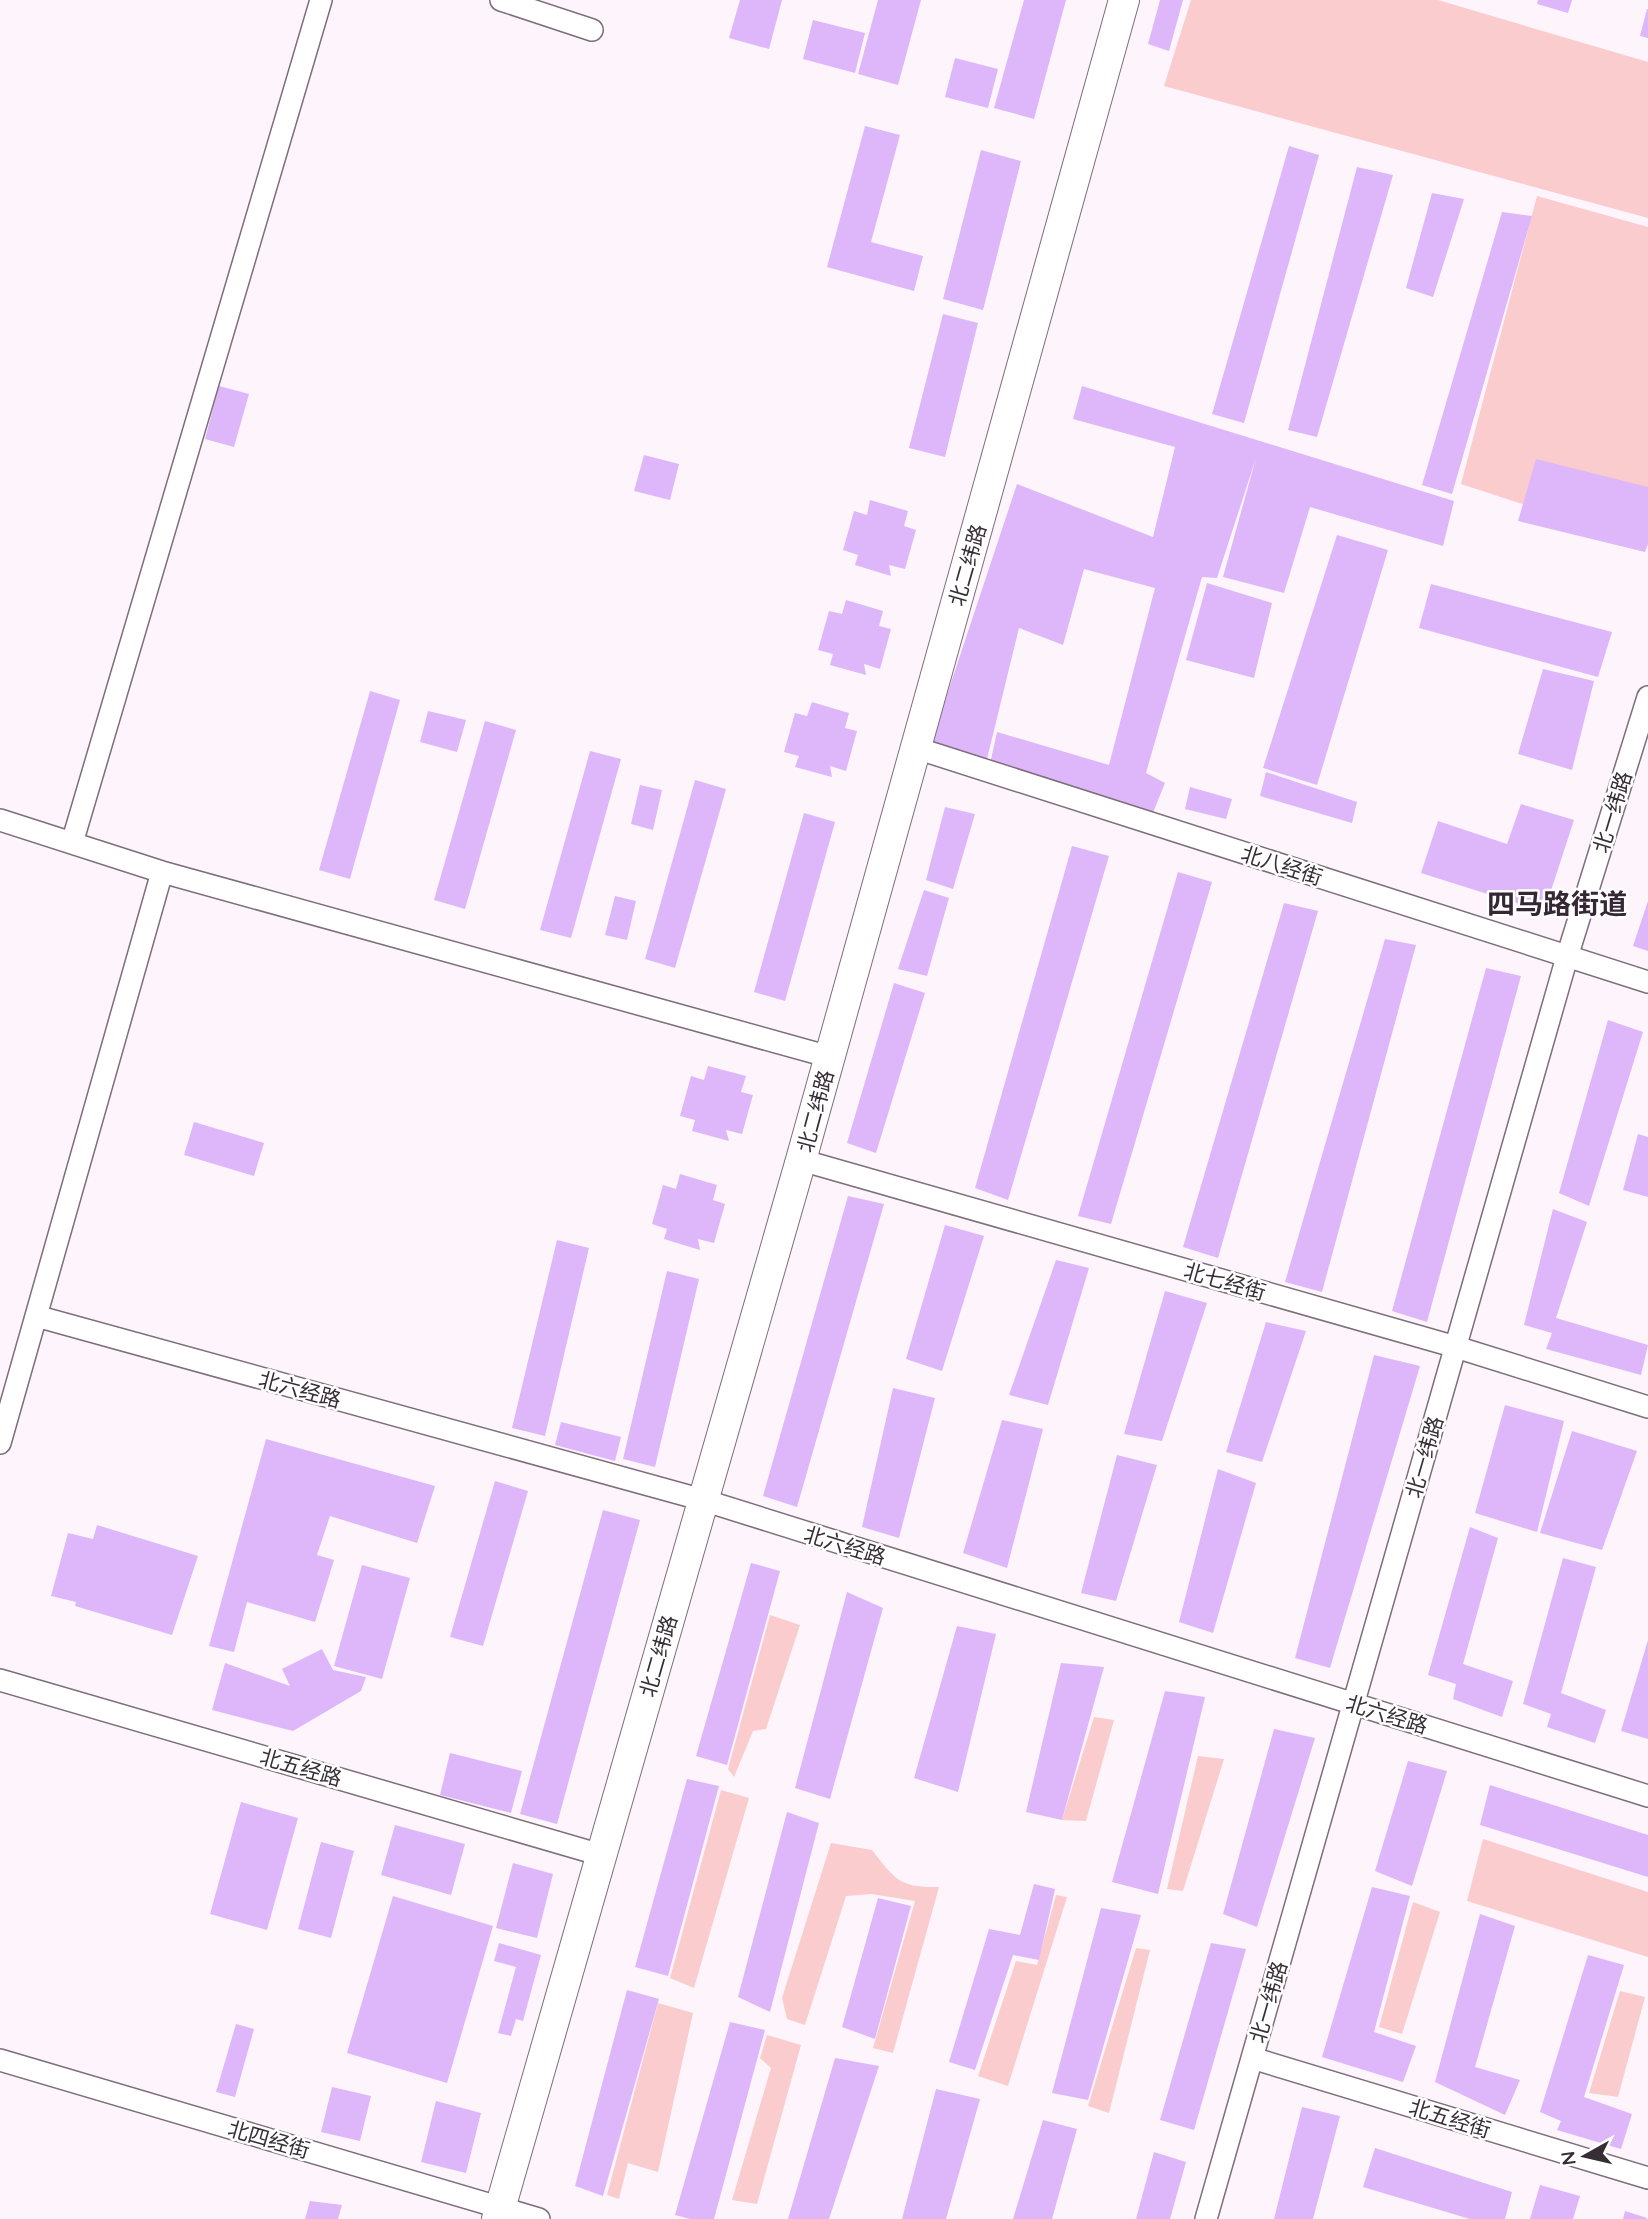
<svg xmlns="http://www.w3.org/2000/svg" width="1648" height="2219" font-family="Quicksand,'Noto Sans SC',sans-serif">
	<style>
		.green { fill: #fbcccd }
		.building { fill: #ddb7fa }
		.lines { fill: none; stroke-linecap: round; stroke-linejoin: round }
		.street-casing { stroke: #7e6d7b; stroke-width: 24 }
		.secondary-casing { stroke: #7e6d7b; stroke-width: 32 }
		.street { stroke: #fff; stroke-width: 21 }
		.secondary { stroke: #fff; stroke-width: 30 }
		.labels { text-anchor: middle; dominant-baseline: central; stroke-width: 5; stroke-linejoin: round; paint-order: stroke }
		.street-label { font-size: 21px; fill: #362e34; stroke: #fff }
		.district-label { font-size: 28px; font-weight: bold; fill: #362734; stroke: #fff }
	</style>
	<rect width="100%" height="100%" fill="#fdf5fb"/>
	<path class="green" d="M1191,0H1438L1648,62V218L1164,86Z
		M1537,196L1648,227V545L1461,484Z
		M770,1615L800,1625L766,1729L753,1731L734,1777L728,1769Z
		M1094,1717L1114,1720L1086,1821L1062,1820Z
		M1198,1756L1224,1759L1183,1891L1167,1889Z
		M721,1790L749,1798L694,1988L670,1978Z
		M1483,1839L1648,1892V1957L1467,1901Z
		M831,1843L872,1850C895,1879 899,1888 939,1887L893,2053L873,2048L915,1901L871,1894L846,1896L805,2025L787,2019L782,1998Z
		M1056,1895L1067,1897L1008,2086L978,2076L1016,1961L1037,1965Z
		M1413,1902L1440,1912L1402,2034L1379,2027Z
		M1136,1948L1150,1950L1109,2113L1088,2106Z
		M1620,1991L1645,1997L1618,2097L1589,2093Z
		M658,2003L693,2013L658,2172L628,2163L619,2199L607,2195Z
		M767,2035L801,2045L757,2204L732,2200L771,2068L760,2058Z"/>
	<path class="building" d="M740,0H782L769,49L729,38Z
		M878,0H921L898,85L858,74Z
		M1024,0H1066L1034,119L994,108Z
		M1160,0H1183L1169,51L1148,44Z
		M1538,0H1572L1568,13L1537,4Z
		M1647,9H1648V38L1640,36Z
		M813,20L865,33L855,73L803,59Z
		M955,58L998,69L988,108L945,97Z
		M865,126L900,135L871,242L923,256L914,291L827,267Z
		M1289,146L1319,155L1244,423L1212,414Z
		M981,150L1021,161L983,310L943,299Z
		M1357,167L1393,175L1317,437L1288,430Z
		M1432,193L1464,199L1433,297L1406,288Z
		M1502,212L1532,216L1452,494L1422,485Z
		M943,314L978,323L945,457L909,448Z
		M219,386L249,394L234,447L205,439Z
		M1082,386L1454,501L1443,546L1310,507L1284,593L1223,577L1256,458L1217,578L1202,577L1146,773L1165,783L1152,815L990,764L997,732L1109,765L1155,588L1084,569L1063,645L1019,628L987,759L931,743L1017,484L1153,537L1175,447L1073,419Z
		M644,455L679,464L670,500L634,491Z
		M1536,459L1648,487V544L1645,552L1518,521Z
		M870,500L908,511L904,526L916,530L905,569L889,565L891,576L855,565L858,555L843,550L854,511L867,515Z
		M1337,535L1388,550L1317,785L1263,768Z
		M1207,583L1272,603L1254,678L1186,660Z
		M1431,584L1612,632L1598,677L1419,628Z
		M846,600L883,611L879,626L891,629L880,669L864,664L866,675L830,665L833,654L818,650L829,611L842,614Z
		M1543,669L1594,681L1572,770L1518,754Z
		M370,691L400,700L350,879L319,870Z
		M812,702L849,713L845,728L857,731L846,771L830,766L832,777L795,767L799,756L784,752L795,713L807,716Z
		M428,711L466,720L457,752L420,742Z
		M485,721L516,730L465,909L434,900Z
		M590,751L621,759L571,938L540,930Z
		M1266,772L1357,802L1352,823L1260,796Z
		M695,780L726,789L675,968L645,959Z
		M640,785L662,790L653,830L631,824Z
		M1190,787L1232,799L1226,819L1185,809Z
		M1521,804L1574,820L1544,912L1421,873L1438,821L1507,844Z
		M945,807L975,814L953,889L926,880Z
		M804,813L835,822L785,1001L754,992Z
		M1072,846L1109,856L1008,1200L975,1188Z
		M1178,872L1212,882L1111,1224L1078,1216Z
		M924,890L949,898L927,976L898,969Z
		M615,896L636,901L627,940L605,935Z
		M1648,901V951L1633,946Z
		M1284,903L1318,911L1218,1258L1183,1247Z
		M1385,939L1416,945L1322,1292L1285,1282Z
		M1486,968L1521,976L1427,1322L1392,1311Z
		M894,983L925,993L876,1153L847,1143Z
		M1608,1020L1643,1032L1589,1206L1559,1193Z
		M708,1066L746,1076L741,1092L753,1095L742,1134L726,1130L729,1141L692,1131L695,1120L680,1116L691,1076L704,1080Z
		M194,1122L264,1143L254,1176L184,1155Z
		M1638,1134L1648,1137V1197L1623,1190Z
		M680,1174L717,1185L713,1200L725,1204L714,1243L698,1239L700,1250L664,1239L667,1229L652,1224L663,1185L676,1189Z
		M848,1196L884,1204L797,1507L763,1496Z
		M1553,1209L1587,1222L1556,1318L1648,1345L1641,1375L1546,1349L1552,1333L1524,1325Z
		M945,1225L984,1236L942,1371L906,1359Z
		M557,1240L589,1248L545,1436L512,1428Z
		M1056,1260L1089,1268L1048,1405L1009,1395Z
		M667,1271L699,1279L655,1467L623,1459Z
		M1165,1291L1207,1303L1162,1441L1124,1434Z
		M1266,1322L1306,1331L1262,1462L1226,1452Z
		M1374,1355L1420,1366L1330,1668L1295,1658Z
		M893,1388L935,1398L899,1538L862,1527Z
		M1505,1405L1564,1421L1537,1532L1475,1513Z
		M1002,1420L1043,1429L1007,1568L963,1553Z
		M561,1422L621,1437L615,1461L555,1445Z
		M1572,1431L1637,1451L1602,1550L1540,1533Z
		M266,1439L435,1486L417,1543L330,1516L317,1555L334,1560L315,1622L247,1602L234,1652L209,1646Z
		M1117,1455L1157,1465L1116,1601L1081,1593Z
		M1218,1469L1256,1483L1213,1633L1179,1622Z
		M495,1481L528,1491L483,1646L450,1637Z
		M603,1510L640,1520L557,1824L520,1814Z
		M97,1525L198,1556L172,1635L75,1606L76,1602L51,1596L68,1533L93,1539Z
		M1470,1527L1498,1538L1463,1664L1513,1681L1502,1717L1453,1699L1456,1684L1428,1675Z
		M1563,1558L1596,1567L1561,1693L1606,1710L1595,1743L1547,1727L1551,1714L1523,1704Z
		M751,1563L780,1571L727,1765L696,1756Z
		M362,1565L410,1578L382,1679L334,1666Z
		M847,1592L883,1608L830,1799L795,1788Z
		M957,1626L996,1634L958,1792L914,1778Z
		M1648,1640V1739L1621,1731Z
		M322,1649L333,1670L366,1677L361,1691L293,1731L212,1710L225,1663L290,1686L282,1669Z
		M1061,1663L1104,1667L1062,1820L1026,1812Z
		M1165,1691L1205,1697L1158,1894L1112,1882Z
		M1274,1729L1315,1738L1257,1927L1223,1914Z
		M450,1753L522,1771L511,1813L440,1795Z
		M1408,1761L1447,1771L1412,1886L1375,1871Z
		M687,1779L719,1786L668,1976L635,1967Z
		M1490,1785L1648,1835V1877L1480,1825Z
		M241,1802L298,1818L267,1930L210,1914Z
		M787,1812L819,1823L770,2012L738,1997Z
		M395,1825L465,1844L451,1895L381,1875Z
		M321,1842L354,1851L331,1938L298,1929Z
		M513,1863L553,1874L537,1938L496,1928Z
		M1034,1884L1055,1889L1039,1960L1013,1955L975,2070L949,2062L989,1929L1020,1935Z
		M1372,1887L1410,1896L1374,2032L1416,2046L1403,2082L1322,2057Z
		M393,1896L493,1926L447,2083L347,2053Z
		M878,1898L911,1906L875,2039L842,2027Z
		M1101,1908L1141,1915L1088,2100L1052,2093Z
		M1480,1914L1515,1926L1475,2067L1520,2080L1505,2115L1435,2082Z
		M499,1943L541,1955L523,2021L516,2019L511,2036L498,2033L516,1967L494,1961Z
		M1211,1943L1246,1949L1194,2130L1160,2120Z
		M1588,1955L1624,1965L1584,2097L1632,2114L1621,2149L1557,2130L1561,2121L1540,2112Z
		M627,1990L659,1999L603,2196L575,2186Z
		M730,2022L765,2030L714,2219H690L675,2215Z
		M236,2024L254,2029L235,2097L216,2092Z
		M835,2058L879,2066L829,2219H788Z
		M332,2087L371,2096L360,2141L321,2132Z
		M936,2089L980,2099L946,2219H902Z
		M436,2101L481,2113L466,2173L421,2162Z
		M1302,2107L1340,2116L1313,2219H1274Z
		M1043,2120L1077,2129L1052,2219H1013Z
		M1375,2148L1512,2192L1505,2219H1470L1363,2187Z
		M1154,2152L1186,2162L1170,2219H1136Z
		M1540,2185L1580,2196L1573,2219H1530Z
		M310,2201L342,2205L338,2219H305Z
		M1625,2211L1647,2218V2219H1623Z"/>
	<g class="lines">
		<g class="street-casing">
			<path id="street" d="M501,0L592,30
				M916,748L1648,982
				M0,820L162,872
				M72,843L321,0
				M801,1160L1456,1347L1648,1407
				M36,1316L703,1500L1648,1796
				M0,1443L162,872L830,1057
				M0,1680L601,1855
				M1252,2058L1648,2178
				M0,2060L539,2219
				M1206,2219L1567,957L1648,697"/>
		</g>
		<g class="secondary-casing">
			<path id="secondary" d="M497,2219L801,1160L1124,0"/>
		</g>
		<use href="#street" class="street"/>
		<use href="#secondary" class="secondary"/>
	</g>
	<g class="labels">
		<g class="street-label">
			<text transform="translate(967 565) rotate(-74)">北二纬路</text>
			<text transform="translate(1612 812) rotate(-73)">北一纬路</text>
			<text transform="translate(1282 865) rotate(18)">北八经街</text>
			<text transform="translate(815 1111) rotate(-75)">北二纬路</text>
			<text transform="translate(1225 1281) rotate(16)">北七经街</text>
			<text transform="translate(300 1389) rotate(15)">北六经路</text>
			<text transform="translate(1424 1457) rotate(-74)">北一纬路</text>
			<text transform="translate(845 1545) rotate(17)">北六经路</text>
			<text transform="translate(658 1656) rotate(-74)">北二纬路</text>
			<text transform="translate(1387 1714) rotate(17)">北六经路</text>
			<text transform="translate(301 1767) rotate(16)">北五经路</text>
			<text transform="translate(1268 2002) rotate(-74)">北一纬路</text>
			<text transform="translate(1450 2118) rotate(17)">北五经街</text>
			<text transform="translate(269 2139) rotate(16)">北四经街</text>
		</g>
		<g class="district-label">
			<text x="1557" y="903">四马路街道</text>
		</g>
	</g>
	<g transform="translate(1585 2156) rotate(262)" stroke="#ffffff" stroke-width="5" paint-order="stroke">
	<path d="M0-5L12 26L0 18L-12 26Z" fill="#362e34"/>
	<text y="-10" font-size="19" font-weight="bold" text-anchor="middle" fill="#362e34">N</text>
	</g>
</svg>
